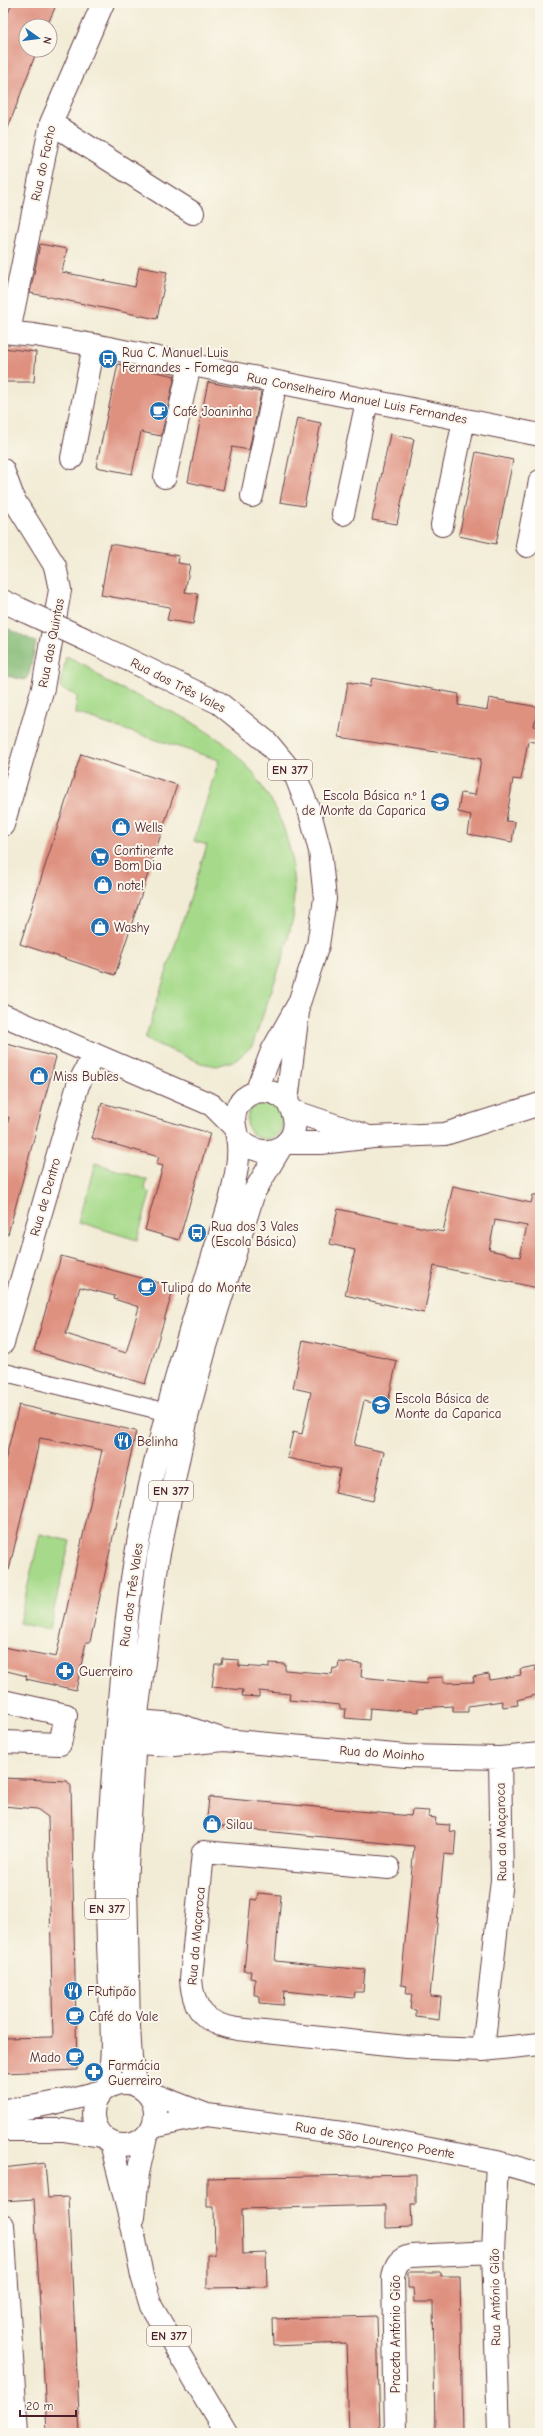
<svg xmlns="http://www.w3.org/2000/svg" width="543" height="2436" font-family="'Comic Neue',sans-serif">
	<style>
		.green { fill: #a6da8a; stroke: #787c5a }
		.forest { fill: #84ba76; stroke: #676c50 }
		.building { fill: #df9180; fill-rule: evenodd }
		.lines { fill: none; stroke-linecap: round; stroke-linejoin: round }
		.pedestrian-casing { stroke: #633e45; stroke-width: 19 }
		.minor-casing { stroke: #633e45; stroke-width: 24 }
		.tertiary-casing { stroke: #633e45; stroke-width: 24 }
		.primary-casing { stroke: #633e45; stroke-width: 24 }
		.pedestrian { stroke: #fff; stroke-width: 17 }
		.minor { stroke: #fff; stroke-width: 22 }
		.tertiary { stroke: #fff; stroke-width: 22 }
		.primary { stroke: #fff; stroke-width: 22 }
		.primary-bridge-casing { stroke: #633e45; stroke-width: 24; stroke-linecap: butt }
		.primary-bridge { stroke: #fff; stroke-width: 22 }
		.labels { text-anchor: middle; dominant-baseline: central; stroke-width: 4; stroke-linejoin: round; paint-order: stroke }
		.shield { fill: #fbf7ec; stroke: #7f6065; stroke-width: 1 }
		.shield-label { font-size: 12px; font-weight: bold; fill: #4a1f2b }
		.street-label { font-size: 13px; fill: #4a1f2b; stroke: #fbf7ec }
		.poi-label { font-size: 13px; fill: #4a1f2b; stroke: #fbf7ec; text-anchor: start }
	</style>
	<rect width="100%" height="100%" fill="#fbf7ec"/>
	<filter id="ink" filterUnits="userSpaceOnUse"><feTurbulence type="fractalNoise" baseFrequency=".025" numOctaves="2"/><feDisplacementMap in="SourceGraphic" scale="8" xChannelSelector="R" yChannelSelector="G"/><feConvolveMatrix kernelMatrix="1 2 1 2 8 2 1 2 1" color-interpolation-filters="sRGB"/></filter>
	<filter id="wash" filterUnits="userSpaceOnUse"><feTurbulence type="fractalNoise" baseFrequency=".012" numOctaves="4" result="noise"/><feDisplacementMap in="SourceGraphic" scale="16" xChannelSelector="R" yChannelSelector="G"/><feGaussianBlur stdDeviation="0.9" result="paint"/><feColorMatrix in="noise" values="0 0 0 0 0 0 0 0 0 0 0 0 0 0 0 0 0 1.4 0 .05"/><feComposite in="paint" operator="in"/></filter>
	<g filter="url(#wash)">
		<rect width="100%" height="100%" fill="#f2ecd6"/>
		<path class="green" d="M66,656L87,666L107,682L189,720L224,743L251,770L274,805L284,829L291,854L294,887L293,918L284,955L252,1046L236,1060L217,1066L201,1063L145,1039L207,845L194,841L219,760L76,714L77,696L60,688Z
			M247 1121a18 18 0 1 1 36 0a18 18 0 1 1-36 0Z
			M95,1163L147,1180L145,1189L150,1194L137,1240L79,1222Z
			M40,1534L70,1541L49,1630L19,1623Z"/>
		<path class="forest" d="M3,626L36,642L29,674L25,680L3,675Z"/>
		<g id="blocks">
			<path class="building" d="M12,3H57L47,26H26V50H37L5,136L3,26Z
				M40,244L67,249L62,272L135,287L139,267L167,272L157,319L30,293Z
				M3,348L36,352L34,382H3Z
				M118,364L175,376L161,436L141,432L132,474L96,467Z
				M208,382L261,392L249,450L232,447L223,490L188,482Z
				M297,418L321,423L304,506L280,502Z
				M390,434L414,439L397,524L372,520Z
				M476,452L513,460L496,544L459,536Z
				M110,544L179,556L178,563L190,565L185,592L198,594L193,624L167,620L170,607L101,595Z
				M372,678L459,694L458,705L487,710L489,698L538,707L534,726L540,727V743L528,741L521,780L513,779L506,821L515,822L512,842L468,834L471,815L458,812L461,793L475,795L481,759L339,737L348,682L370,686Z
				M81,754L177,785L115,975L20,944Z
				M3,1043L56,1057L8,1234L3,1233V1140L9,1117H3Z
				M102,1103L210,1133L179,1240L145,1230L163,1166L156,1164L159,1157L92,1138Z
				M453,1186L531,1203L533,1195H540V1278L538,1288L434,1266L424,1313L345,1295L355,1250L330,1244L338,1209L443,1232ZM495,1220L527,1226L520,1257L489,1250Z
				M61,1256L174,1287L145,1384L34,1351ZM80,1287L115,1296L114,1299L139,1307L126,1353L66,1334Z
				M303,1340L397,1361L387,1406L364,1401L354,1445L384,1452L373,1501L335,1493L340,1469L287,1458L293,1432L302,1434L311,1392L293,1388Z
				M19,1405L136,1431L90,1642H86L76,1690L26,1679L27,1676L3,1670V1647L56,1657L102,1450L40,1438L9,1570H3V1469Z
				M223,1659L239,1660V1666L269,1668V1663L285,1664V1670L332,1674L333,1668L338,1669L339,1662L362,1664L361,1677L427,1684V1678L443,1677V1683L474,1682L473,1677L489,1674L490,1680L521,1675L520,1669L535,1666L536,1671L540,1670V1694L517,1700L518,1705L503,1707L502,1701L468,1706V1712H453V1706L418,1708V1712L370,1708L369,1720L345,1718L346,1709H340V1705L289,1700L290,1694L259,1691V1697L242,1696L243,1690L212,1687L215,1664H222Z
				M3,1778L67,1781L71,1786L77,2070L3,2073V2038L53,2037L48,1817L37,1809L3,1806Z
				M209,1797L411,1816L412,1810L429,1811L428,1817L436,1818L435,1824L450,1825L449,1831L456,1832L454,1855L444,1854L430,1996L441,1997L439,2020L416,2017V2010L410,2009L412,1994H406L407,1986L401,1985L414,1846L214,1826L215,1819L207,1818Z
				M258,1893L281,1895L275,1961L365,1970L363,1992H355L354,1998L284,1991L283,2005L259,2003V1995H254L255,1979L250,1978L251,1971H244L251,1899L257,1900Z
				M45,2163L48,2198L68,2197L80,2433H47L34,2199L3,2201V2168Z
				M416,2174V2204H411L412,2227L386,2228V2205L242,2209L243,2254L266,2253L267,2287L207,2288V2255H215L214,2207H207V2178Z
				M408,2272H441V2276H460L463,2433H435L433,2302H414L413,2288H408Z
				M377,2316L380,2433H349L346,2343L273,2346L272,2319Z"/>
		</g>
	</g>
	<g filter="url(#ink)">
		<use href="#blocks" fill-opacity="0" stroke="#633e45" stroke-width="1"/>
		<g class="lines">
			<g class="pedestrian-casing">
				<path id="pedestrian" d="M3,1372L166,1412"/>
			</g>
			<g class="minor-casing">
				<path id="minor" d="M51,123L193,213
					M3,332L34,335L94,345L540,435
					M9,332L51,123L103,3
					M72,458L94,345
					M3,470L14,500L55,566L60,590L43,688L3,825
					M165,477L190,364
					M252,496L276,382
					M343,514L367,401
					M442,525L464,420
					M527,546L540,481
					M3,1015L212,1105L234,1127
					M293,1111L364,1135
					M286,1143H321L373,1137L445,1134L540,1104
					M3,1343L78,1085L94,1054
					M3,1701L66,1715L60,1744L3,1742
					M224,1740L176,1724L136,1721L117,1729L134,1743L174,1745L224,1740L406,1756L500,1758L540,1754
					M389,1868L203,1852L191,1979C193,2011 206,2024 237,2029L406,2047L483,2050L540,2044
					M483,2050L502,1880L500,1758
					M147,2092L207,2115L358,2135L497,2162L540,2174
					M153,2127L207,2115
					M497,2162L493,2252L499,2433
					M3,2225L17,2433
					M396,2433L393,2278C395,2266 398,2258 411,2256L493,2252"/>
			</g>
			<g class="tertiary-casing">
				<path id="tertiary" d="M3,2110C37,2108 69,2100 102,2091
					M3,2130H63L101,2136"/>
			</g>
			<g class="primary-casing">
				<path id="primary" d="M3,601L20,609
					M89,641L219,703L267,742L296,777L310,813L320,851L325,899L318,945L299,1003L272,1051L256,1092
					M287,1101L298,1012
					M93 2114a31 31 0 1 1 62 0a31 31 0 1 1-62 0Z
					M137,2085L131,2059L129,2027L126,1883L136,1721L158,1558L187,1417L206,1346L254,1192L281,1147
					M107,2088C115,2055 111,2023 110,1989C108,1949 106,1908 107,1867C109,1815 114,1763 118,1711C123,1657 127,1602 137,1549C143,1514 151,1480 159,1446C173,1382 194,1319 213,1256C220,1232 230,1208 234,1183C237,1170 240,1151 237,1137C235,1125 231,1116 239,1104C252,1085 282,1088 291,1109C307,1141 266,1169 237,1137
					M111,2143L133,2230L142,2276L151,2306L226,2433
					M134,2217L138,2173L146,2137"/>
			</g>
			<use href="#pedestrian" class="pedestrian"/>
			<use href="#minor" class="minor"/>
			<use href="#tertiary" class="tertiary"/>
			<use href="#primary" class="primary"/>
			<g class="primary-bridge-casing">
				<path id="primary-bridge" d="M20,609L89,641"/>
			</g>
			<use href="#primary-bridge" class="primary-bridge"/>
		</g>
	</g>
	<defs>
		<g id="bus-disc" transform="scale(1)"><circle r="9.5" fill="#1f6fb2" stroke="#fbf7ec"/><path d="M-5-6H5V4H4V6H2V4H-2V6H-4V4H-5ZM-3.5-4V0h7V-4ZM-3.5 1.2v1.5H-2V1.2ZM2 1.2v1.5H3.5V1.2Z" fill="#fff"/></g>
		<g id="cafe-disc" transform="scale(1)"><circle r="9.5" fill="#1f6fb2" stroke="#fbf7ec"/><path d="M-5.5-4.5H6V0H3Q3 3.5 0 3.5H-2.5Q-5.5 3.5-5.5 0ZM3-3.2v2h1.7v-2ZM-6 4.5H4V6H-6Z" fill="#fff"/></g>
		<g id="school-disc" transform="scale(1)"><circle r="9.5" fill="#1f6fb2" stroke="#fbf7ec"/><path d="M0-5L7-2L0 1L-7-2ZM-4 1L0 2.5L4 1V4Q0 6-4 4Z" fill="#fff"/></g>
		<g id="shop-disc" transform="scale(1)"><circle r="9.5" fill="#1f6fb2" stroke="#fbf7ec"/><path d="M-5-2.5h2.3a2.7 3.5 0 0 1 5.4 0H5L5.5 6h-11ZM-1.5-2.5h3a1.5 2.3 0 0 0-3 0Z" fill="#fff"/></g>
		<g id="supermarket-disc" transform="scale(1)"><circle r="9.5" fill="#1f6fb2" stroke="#fbf7ec"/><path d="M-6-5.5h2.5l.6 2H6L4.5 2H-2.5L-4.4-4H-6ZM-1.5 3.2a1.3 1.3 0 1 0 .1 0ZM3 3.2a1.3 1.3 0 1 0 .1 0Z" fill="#fff"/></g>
		<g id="restaurant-disc" transform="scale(1)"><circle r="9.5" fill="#1f6fb2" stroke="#fbf7ec"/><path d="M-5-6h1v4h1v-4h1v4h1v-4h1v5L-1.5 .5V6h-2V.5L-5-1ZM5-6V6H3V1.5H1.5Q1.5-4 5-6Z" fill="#fff"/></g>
		<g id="pharmacy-disc" transform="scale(1)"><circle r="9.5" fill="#1f6fb2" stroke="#fbf7ec"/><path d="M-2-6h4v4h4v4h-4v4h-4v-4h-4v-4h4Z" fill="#fff"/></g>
	</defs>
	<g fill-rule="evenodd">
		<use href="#bus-disc" x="108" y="359"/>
		<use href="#cafe-disc" x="159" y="411"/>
		<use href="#school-disc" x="440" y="802"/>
		<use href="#shop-disc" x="121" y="827"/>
		<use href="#supermarket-disc" x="100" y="857"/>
		<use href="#shop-disc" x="103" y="885"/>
		<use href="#shop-disc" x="100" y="927"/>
		<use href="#shop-disc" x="39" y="1076"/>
		<use href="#bus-disc" x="197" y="1233"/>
		<use href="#cafe-disc" x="147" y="1287"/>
		<use href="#school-disc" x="381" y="1405"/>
		<use href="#restaurant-disc" x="123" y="1441"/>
		<use href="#pharmacy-disc" x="65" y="1671"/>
		<use href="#shop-disc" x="212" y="1824"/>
		<use href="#restaurant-disc" x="73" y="1991"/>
		<use href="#cafe-disc" x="75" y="2016"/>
		<use href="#cafe-disc" x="75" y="2057"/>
		<use href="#pharmacy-disc" x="94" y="2072"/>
	</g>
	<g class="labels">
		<g class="shield">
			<rect x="268" y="760" width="44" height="20" rx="3"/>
			<rect x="149" y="1481" width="44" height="20" rx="3"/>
			<rect x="85" y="1899" width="44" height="20" rx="3"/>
			<rect x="147" y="2326" width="44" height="20" rx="3"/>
		</g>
		<g class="shield-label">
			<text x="290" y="770">EN 377</text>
			<text x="171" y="1491">EN 377</text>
			<text x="107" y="1909">EN 377</text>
			<text x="169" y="2336">EN 377</text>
		</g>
		<g class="street-label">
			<text transform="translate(43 163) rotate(-78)">Rua do Facho</text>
			<text transform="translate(357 398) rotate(11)">Rua Conselheiro Manuel Luis Fernandes</text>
			<text transform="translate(51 643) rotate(-79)">Rua das Quintas</text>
			<text transform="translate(178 685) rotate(27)">Rua dos Três Vales</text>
			<text transform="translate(45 1197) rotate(-74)">Rua de Dentro</text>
			<text transform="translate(131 1595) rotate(-82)">Rua dos Três Vales</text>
			<text transform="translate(382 1753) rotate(4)">Rua do Moinho</text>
			<text transform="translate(501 1832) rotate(-91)">Rua da Maçaroca</text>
			<text transform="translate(196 1936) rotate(-85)">Rua da Maçaroca</text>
			<text transform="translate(375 2140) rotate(10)">Rua de São Lourenço Poente</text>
			<text transform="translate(495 2297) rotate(-91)">Rua António Gião</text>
			<text transform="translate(395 2334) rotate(-90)">Praceta António Gião</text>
		</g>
		<g class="poi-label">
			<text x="122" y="352">Rua C. Manuel Luis<tspan x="122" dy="15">Fernandes - Fomega</tspan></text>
			<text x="173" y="411">Café Joaninha</text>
			<text x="426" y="795" text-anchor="end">Escola Básica n.º 1<tspan x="426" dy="15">de Monte da Caparica</tspan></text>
			<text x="135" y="827">Wells</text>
			<text x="114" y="850">Continente<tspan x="114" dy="15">Bom Dia</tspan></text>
			<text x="117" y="885">note!</text>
			<text x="114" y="927">Washy</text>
			<text x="53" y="1076">Miss Bubles</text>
			<text x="211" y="1226">Rua dos 3 Vales<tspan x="211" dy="15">(Escola Básica)</tspan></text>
			<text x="161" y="1287">Tulipa do Monte</text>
			<text x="395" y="1398">Escola Básica de<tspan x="395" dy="15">Monte da Caparica</tspan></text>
			<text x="137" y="1441">Belinha</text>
			<text x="79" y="1671">Guerreiro</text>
			<text x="226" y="1824">Silau</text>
			<text x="87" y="1991">FRutipão</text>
			<text x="89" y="2016">Café do Vale</text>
			<text x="61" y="2057" text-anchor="end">Mado</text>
			<text x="108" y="2065">Farmácia<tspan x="108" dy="15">Guerreiro</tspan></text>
		</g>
	</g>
	<rect width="543" height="2436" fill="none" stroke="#fbf7ec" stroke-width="16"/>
	<g transform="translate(38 38) rotate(104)"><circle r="19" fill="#fbf7ec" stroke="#b4a19f"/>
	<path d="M0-3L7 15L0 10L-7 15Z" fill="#1f6fb2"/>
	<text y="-6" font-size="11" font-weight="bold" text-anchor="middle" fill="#4a1f2b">N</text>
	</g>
	<path d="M20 2410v6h56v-6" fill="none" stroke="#4a1f2b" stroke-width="2"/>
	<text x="26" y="2410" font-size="12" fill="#4a1f2b" stroke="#fbf7ec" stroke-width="3" paint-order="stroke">20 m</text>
</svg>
